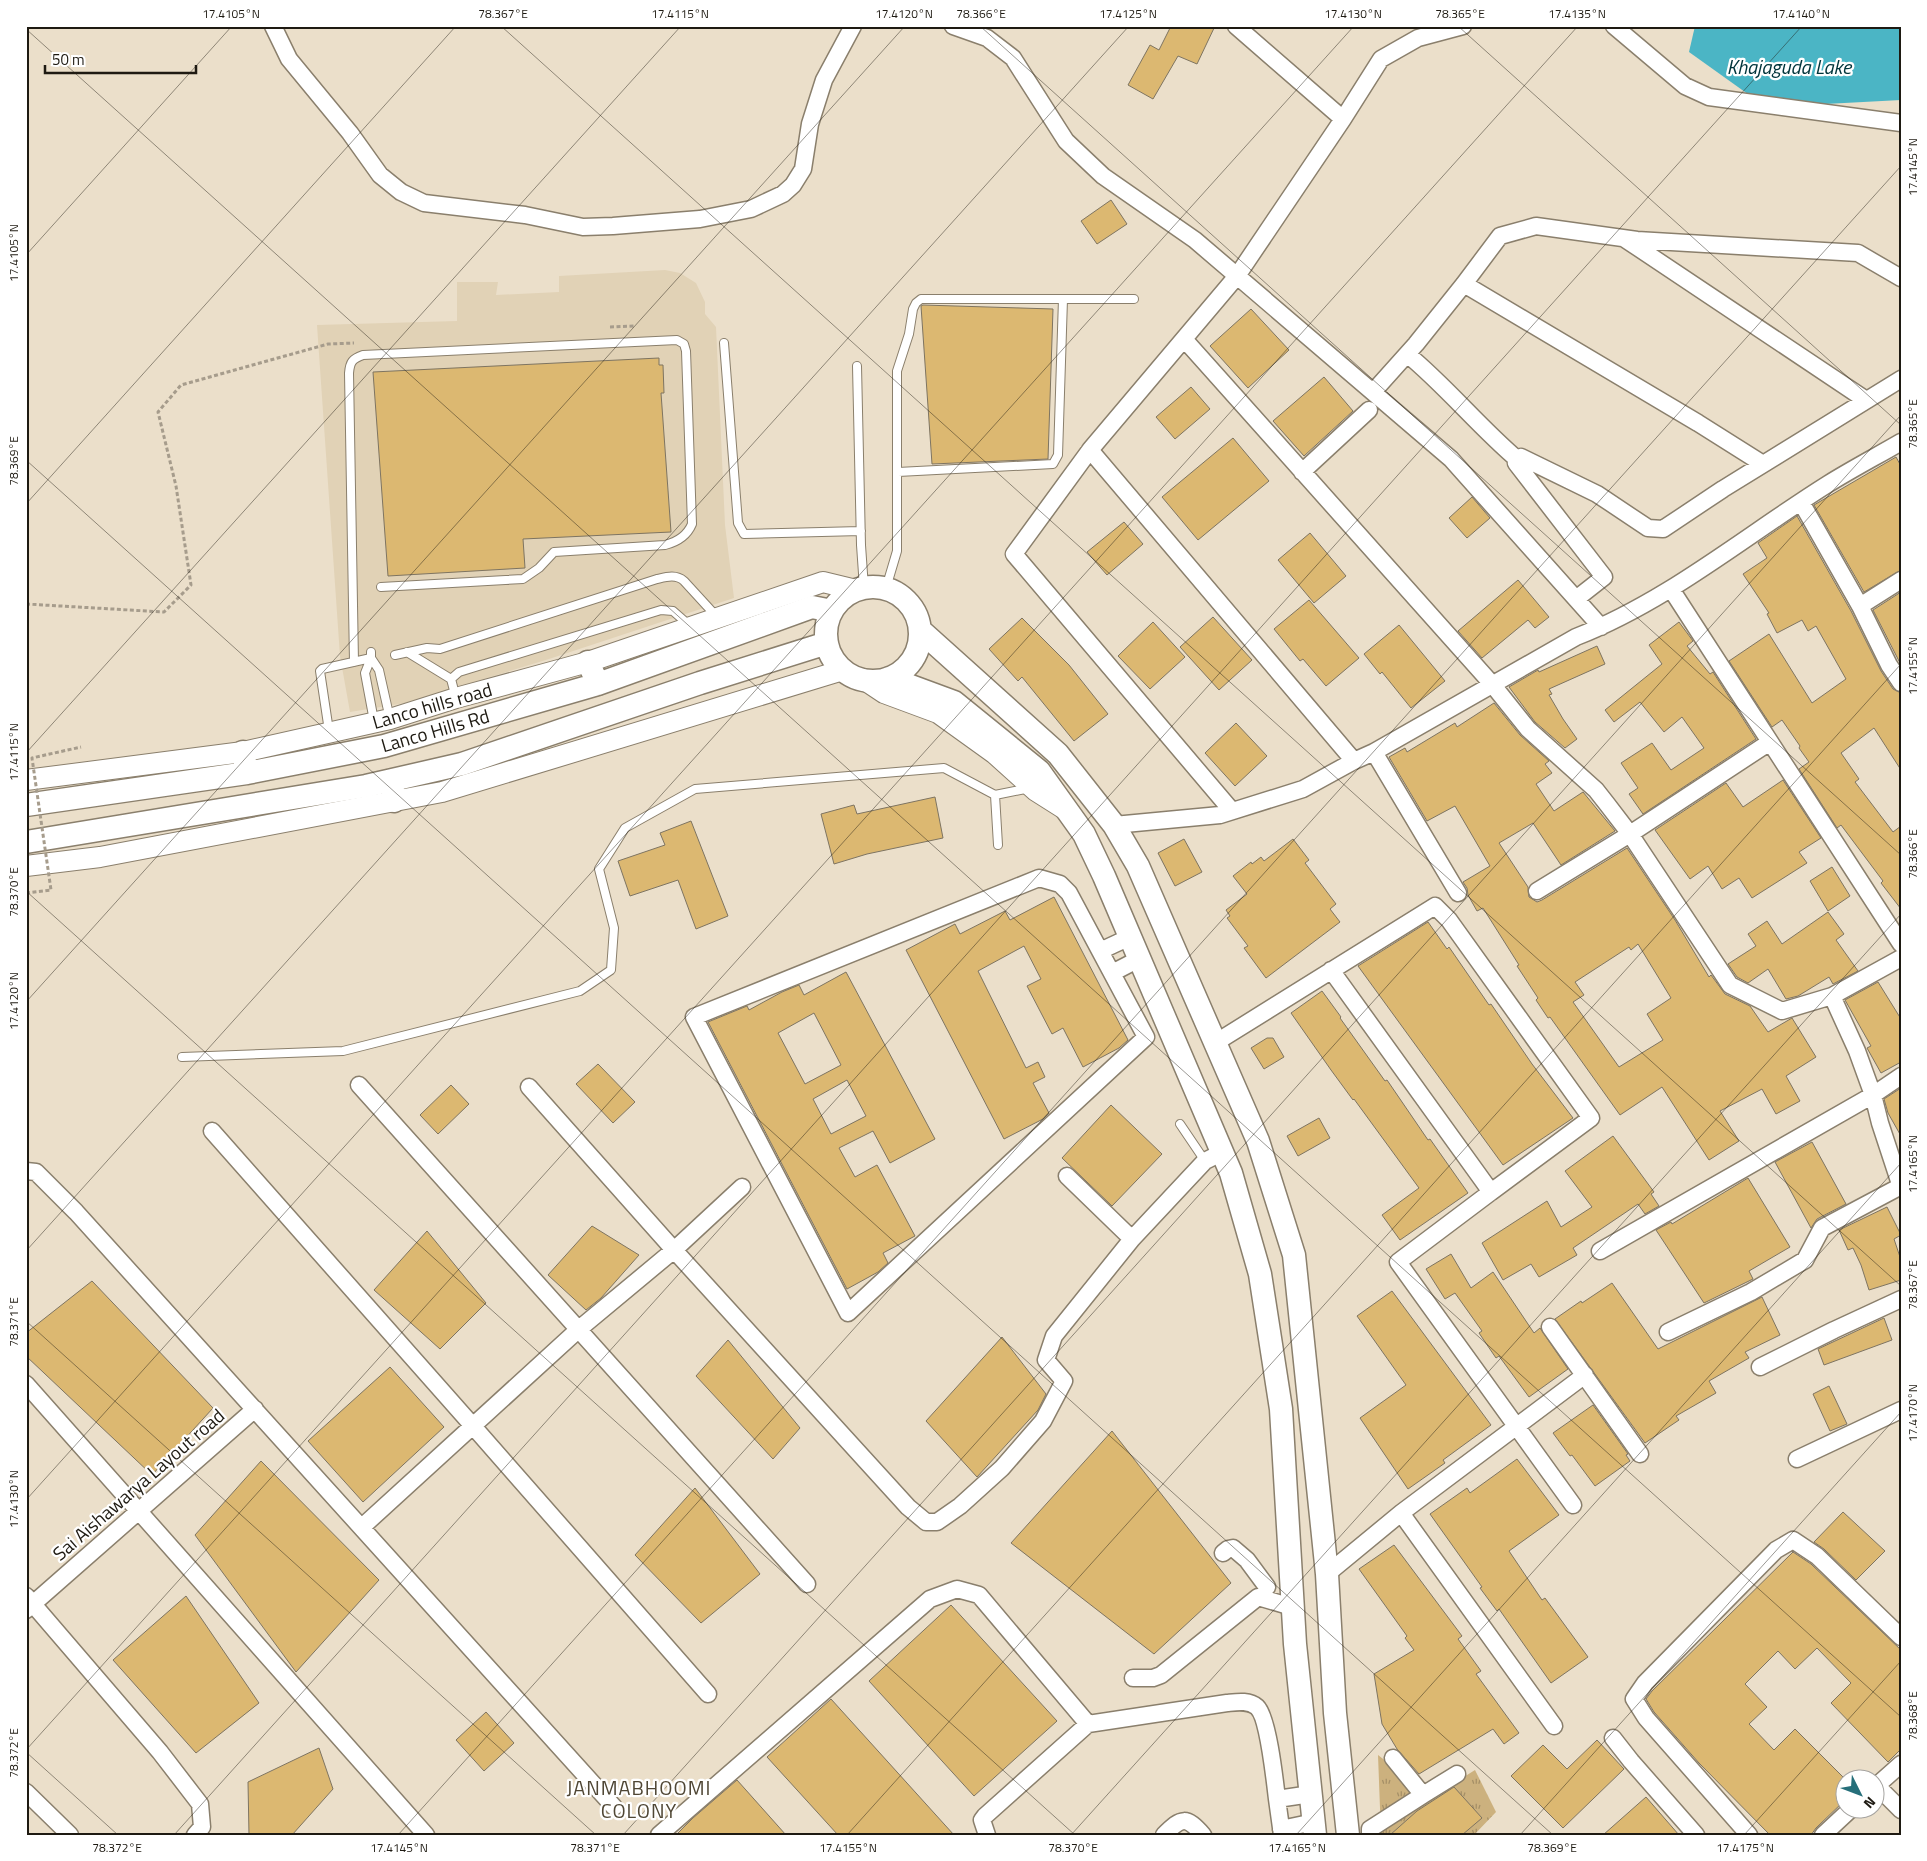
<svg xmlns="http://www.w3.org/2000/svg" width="1927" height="1861" font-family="'Titillium Web',sans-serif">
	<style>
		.built { fill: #e1d2b6 }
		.grass { fill: url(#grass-tufts) }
		.water { fill: #4bb5c5 }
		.building { fill: #dcb871; stroke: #7e7461; fill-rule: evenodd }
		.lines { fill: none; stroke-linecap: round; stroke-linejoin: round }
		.service-casing { stroke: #8a7f6c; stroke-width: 10 }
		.minor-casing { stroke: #8a7f6c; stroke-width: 19 }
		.tertiary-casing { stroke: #8a7f6c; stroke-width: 22 }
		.secondary-casing { stroke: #8a7f6c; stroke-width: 25 }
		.path { stroke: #a69c8c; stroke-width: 3; stroke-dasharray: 4 2.5; stroke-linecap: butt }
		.service { stroke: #fff; stroke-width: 8 }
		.minor { stroke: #fff; stroke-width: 16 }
		.tertiary { stroke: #fff; stroke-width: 20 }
		.secondary { stroke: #fff; stroke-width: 22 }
		.path-bridge { stroke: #a69c8c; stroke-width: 3; stroke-dasharray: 4 2.5; stroke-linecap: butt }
		.ticks { fill: none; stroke: #1e1a12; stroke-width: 1; stroke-opacity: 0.45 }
		.labels { text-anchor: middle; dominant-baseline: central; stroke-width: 4.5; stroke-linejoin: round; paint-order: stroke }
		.street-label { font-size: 19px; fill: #1e1a12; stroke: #fff }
		.water-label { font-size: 20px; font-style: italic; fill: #00343b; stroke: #fff }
		.neighbourhood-label { font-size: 20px; letter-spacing: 1px; fill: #4f4634; stroke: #fff }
		.neatline { fill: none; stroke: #1e1a12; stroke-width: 2 }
		.ticks-label { font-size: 12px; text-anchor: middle; fill: #1e1a12 }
	</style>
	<defs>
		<pattern id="grass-tufts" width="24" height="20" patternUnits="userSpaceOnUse" patternTransform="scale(1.25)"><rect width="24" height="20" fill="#ccb17e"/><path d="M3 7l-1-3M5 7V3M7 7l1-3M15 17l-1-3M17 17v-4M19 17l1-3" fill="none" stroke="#a58f66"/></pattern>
	</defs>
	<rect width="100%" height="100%" fill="#ebdfca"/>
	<path class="built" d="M665,270L680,273L696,283L705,302V314L716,327L725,525L734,598L549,659L405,703L350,712L340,656L317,325L457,321V282H498L496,295L559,292V276Z"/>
	<path class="grass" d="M1378,1755L1432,1797L1475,1770L1496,1812L1474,1835H1381Z"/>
	<path class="water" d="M1695,26H1901V100L1766,107L1689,52Z"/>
	<path class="building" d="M1171,26H1215L1197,64L1178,56L1153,99L1128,85L1150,45L1159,50Z
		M1111,200L1127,224L1097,244L1081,221Z
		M923,305L1053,309L1048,459L932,464L921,306Z
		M1251,309L1289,350L1248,388L1210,346Z
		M659,358V365H663L664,393H661L671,532L523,539L525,568L388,576L373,372Z
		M1324,377L1353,411L1304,456L1273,421Z
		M1191,387L1210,409L1175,439L1156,417Z
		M1233,438L1269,481L1198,540L1162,497Z
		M1896,457L1901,466V570L1864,592L1814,505Z
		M1472,497L1490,518L1467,538L1449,518Z
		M1797,516L1851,611L1881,671L1893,689L1901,693V770L1874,728L1841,753L1859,779L1855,782L1893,832L1901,826V909L1881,883L1883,881L1841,825L1837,828L1799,769L1809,762L1799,748L1800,746L1782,720L1772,727L1729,661L1769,634L1812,703L1846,679L1816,626L1808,631L1802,620L1777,633L1767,614L1769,613L1743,574L1767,558L1758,543Z
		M1124,522L1143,544L1107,575L1087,552Z
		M1310,533L1346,576L1314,603L1278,560Z
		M1518,580L1549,617L1535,628L1528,620L1482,658L1458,631Z
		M1901,592V665L1873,610Z
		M1309,600L1359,658L1326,686L1303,659L1300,661L1274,629Z
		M1213,617L1252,660L1219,690L1180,647Z
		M1022,618L1069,665L1108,714L1074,741L1022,677L1018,681L989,649Z
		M1153,622L1185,657L1150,689L1118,656Z
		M1679,622L1693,641L1687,646L1710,674L1713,672L1756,739L1643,814L1629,794L1638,788L1621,763L1652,743L1671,770L1704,748L1682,717L1664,732L1640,702L1614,722L1605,710L1662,664L1649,645Z
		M1399,625L1445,681L1411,708L1382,672L1380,674L1364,654Z
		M1597,646L1605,664L1549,689L1552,694L1549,695L1563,719L1577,739L1565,748L1535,722L1509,687L1538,670L1539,672Z
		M1494,703L1520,735L1549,761L1545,764L1552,773L1536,784L1554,811L1583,792L1615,831L1561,865L1533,823L1499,843L1528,887L1529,897L1537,902L1542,900L1627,848L1675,920L1709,977L1711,975L1725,994L1750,1006L1768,1032L1792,1018L1816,1057L1786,1076L1800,1101L1776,1114L1762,1089L1720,1111L1739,1141L1709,1160L1662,1087L1620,1115L1550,1017L1548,1018L1536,1000L1538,998L1517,966L1519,965L1483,908L1477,911L1468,895L1467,888L1463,882L1490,866L1455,806L1427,821L1389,757L1405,748L1407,752L1455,723L1457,727ZM1638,944L1671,998L1647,1014L1663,1040L1619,1067L1573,1002L1584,995L1575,982L1629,947L1631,950Z
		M1236,723L1267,756L1235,786L1205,753Z
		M1783,780L1821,838L1799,852L1807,863L1752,898L1739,878L1722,889L1708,866L1690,879L1655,830L1726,783L1743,807Z
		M935,797L943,838L867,854L834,864L821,814L854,805L857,814Z
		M691,821L728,916L696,929L678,880L630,896L618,861L665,845L660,833Z
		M1184,839L1202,872L1175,886L1158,853Z
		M1293,839L1309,860L1305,863L1336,904L1330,909L1340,922L1266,978L1244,948L1248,946L1227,918L1230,916L1226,910L1247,894L1233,876L1251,862L1252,864L1261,857L1264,861Z
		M1832,867L1850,896L1828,911L1810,881Z
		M1054,897L1128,1040L1119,1048L1083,1067L1063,1028L1052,1034L1027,986L1041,979L1024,946L978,971L1026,1068L1038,1062L1045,1077L1033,1083L1049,1113L1043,1119L1004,1139L906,950L955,924L960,934L1005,911L1010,920Z
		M1828,912L1844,934L1836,940L1858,971L1833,984L1829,977L1798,996L1786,999L1768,969L1748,983L1737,977L1728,964L1756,946L1748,934L1767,921L1782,944Z
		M1428,922L1447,949L1449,947L1489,1005L1491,1004L1532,1064L1573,1118L1503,1165L1358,966Z
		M846,972L935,1139L890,1163L873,1131L839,1148L855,1177L877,1165L915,1236L883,1253L888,1263L878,1272L847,1289L708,1022L747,1006L749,1010L782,992L799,985L804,995ZM814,1013L841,1065L805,1084L778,1033ZM847,1080L866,1116L831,1134L813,1099Z
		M1878,982L1901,1019V1062L1881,1073L1867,1048L1871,1046L1845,1000Z
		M1322,991L1341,1017L1340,1018L1385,1081L1387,1080L1428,1140L1430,1139L1468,1193L1400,1240L1382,1215L1419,1188L1354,1099L1353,1100L1331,1070L1291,1013Z
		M1267,1038H1273L1284,1057L1264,1069L1251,1048Z
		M598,1064L635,1102L613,1123L576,1084Z
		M451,1085L469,1104L438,1134L420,1115Z
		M1901,1088V1136L1888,1113L1884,1099Z
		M1111,1105L1162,1154L1112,1206L1062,1158Z
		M1319,1118L1330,1138L1298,1156L1287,1136Z
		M1613,1136L1654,1192L1651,1194L1659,1206L1645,1214L1638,1204L1573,1248L1577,1255L1539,1277L1531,1264L1503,1280L1482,1243L1547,1201L1561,1227L1592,1207L1565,1171Z
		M1812,1142L1846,1204L1817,1219L1811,1228L1775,1162Z
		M1748,1178L1790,1247L1749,1271L1753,1279L1704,1303L1656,1230L1671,1222L1672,1224Z
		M1887,1207L1901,1235L1894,1239L1901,1260V1280L1869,1290L1861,1265L1853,1248L1848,1250L1839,1230Z
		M592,1226L639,1255L601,1298L586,1310L548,1275Z
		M427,1231L486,1303L440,1349L374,1290Z
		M1451,1254L1471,1288L1493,1272L1534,1333L1540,1328L1568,1369L1529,1397L1499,1356L1496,1358L1479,1333L1482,1331L1455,1293L1445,1299L1426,1269Z
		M92,1281L213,1408L152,1475L26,1356V1333Z
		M1612,1283L1658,1349L1762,1297L1780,1335L1745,1352L1749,1358L1709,1381L1716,1393L1676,1416L1679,1420L1645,1443L1555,1319L1581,1301L1582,1303Z
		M1392,1291L1491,1425L1443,1460L1445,1463L1408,1489L1360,1418L1406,1385L1357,1316Z
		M1884,1318L1892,1340L1824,1365L1818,1349Z
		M1002,1337L1046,1394L1038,1410L977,1477L926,1421Z
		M728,1340L800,1428L773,1459L696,1376Z
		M390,1367L444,1427L363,1502L308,1441Z
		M1829,1386L1847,1424L1830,1431L1813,1394Z
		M1593,1405L1628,1454L1626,1455L1630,1461L1595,1486L1572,1455L1570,1456L1553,1433Z
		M1112,1431L1231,1583L1154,1654L1011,1543Z
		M1517,1459L1559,1515L1509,1551L1542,1600L1545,1598L1588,1657L1551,1683L1499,1609L1497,1611L1480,1588L1482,1587L1430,1514L1467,1488L1470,1493Z
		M261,1461L379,1580L296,1672L195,1535Z
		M695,1488L760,1574L701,1623L635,1555Z
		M1843,1512L1885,1551L1856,1580L1824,1549L1814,1542Z
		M1394,1545L1462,1636L1458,1639L1481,1671L1476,1674L1519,1733L1504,1744L1493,1729L1419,1774L1397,1749L1382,1724L1374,1674L1414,1650L1405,1638L1407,1636L1359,1569Z
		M1793,1552L1811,1564L1901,1650V1749L1888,1762L1831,1703L1851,1683L1817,1648L1795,1669L1778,1651L1745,1684L1767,1707L1749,1724L1774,1750L1795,1729L1844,1778V1801L1816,1828L1811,1835H1770L1699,1763L1654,1712L1646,1699L1652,1691Z
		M186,1596L259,1703L196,1753L113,1660Z
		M951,1605L1057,1721L974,1796L869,1681Z
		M831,1699L954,1835H838L767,1757Z
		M486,1712L514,1743L484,1771L456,1740Z
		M1597,1740L1624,1769L1563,1828L1511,1776L1543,1745L1567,1769Z
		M319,1748L333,1789L292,1835H249L248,1782Z
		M737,1780L786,1835H676L693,1818Z
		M1454,1787L1482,1818L1462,1835H1390L1417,1811Z
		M1646,1797L1679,1835H1603Z"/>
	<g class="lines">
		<g class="service-casing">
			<path id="service" d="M724,343L738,523L744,534L861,531
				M857,366L861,545L864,588
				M898,472L1053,464L1058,455L1063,299
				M886,588L897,551V371L909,334L913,309L916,303L921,299H1134
				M371,652V658L365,673L374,721
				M407,652L451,679
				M395,655L427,648L440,649L657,579C666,577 676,574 684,581L717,617
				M354,662L349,373C350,362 352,359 363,355L677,340L684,344L686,351L692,524C687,536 677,542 665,545L554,552L539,568L523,579L381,587
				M456,698L451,679L459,672L661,610L673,611L689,625
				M329,731L320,671L322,669L371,658L379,670L390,719
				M995,795L1030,788
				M182,1057L343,1051L580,991L611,970L614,928L599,869L625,828L695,789L944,768L995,795L998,845
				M1180,1124L1205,1161"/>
		</g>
		<g class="minor-casing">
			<path id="minor" d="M273,26L289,59L350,133L380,175L401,192L424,203L525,215L583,227L613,226L700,219L751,209L783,194L793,185L803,169L810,124L824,80L853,26
				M953,26L987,38L1013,58L1066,141L1103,176L1195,240L1451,459L1601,627
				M1236,26L1343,119
				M1614,26L1685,86L1709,97L1901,123
				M1625,239L1866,400
				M1464,284L1698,423L1763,464
				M1184,339L1492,684L1528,729L1596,790L1607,804L1630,834L1730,985L1782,1011L1832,996L1901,958
				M1407,354C1447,387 1479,427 1518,460
				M1373,392L1416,344L1464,284L1500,236L1536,226L1637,240L1858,253L1901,278
				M1090,450L1354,761
				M1302,472L1369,410
				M1801,502L1860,606L1889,665L1901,683
				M1671,589L1901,944
				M1576,599L1604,577L1516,463L1521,457L1597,494L1648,528L1663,529L1723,489L1901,379
				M1860,606L1901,580
				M1374,752L1458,893
				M1232,811L1014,554L1090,450L1237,276L1343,119L1381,59L1418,38L1463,26
				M1114,825L1220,815L1303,789L1354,761L1374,752L1576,637C1668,601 1745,536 1828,484C1852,469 1877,456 1901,442
				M1039,878L1060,884L1069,893L1146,1037L848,1313L694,1017Z
				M1537,891L1630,834L1770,742
				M1100,951L1130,937
				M1331,970L1491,1192L1398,1262L1573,1505
				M1112,973L1139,959
				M1832,996L1857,1051L1873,1095L1880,1123L1901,1187
				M1215,1043L1435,906L1449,920L1591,1118L1491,1192
				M359,1085L807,1584
				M529,1087L674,1250L908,1507L926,1522H937L960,1506L1002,1468L1043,1421L1064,1381L1046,1360L1054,1336L1132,1239L1205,1161L1221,1153
				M212,1131L472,1425L708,1694
				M26,1171L36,1172L76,1212L614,1807
				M1067,1176L1132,1239
				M1600,1251L1873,1095L1901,1076
				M1550,1327L1640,1454
				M1668,1332L1751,1292L1805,1260L1822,1228L1901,1186
				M1760,1367L1834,1330L1901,1299
				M26,1384L426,1835
				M1797,1459L1901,1410
				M1401,1513L1554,1726
				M362,1527L579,1329L674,1250L742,1187
				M1223,1553L1228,1549L1233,1548L1247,1560L1267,1587
				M1327,1574L1401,1513L1585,1375
				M26,1596L160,1752L200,1804L202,1827L195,1835
				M26,1610L255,1409
				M1133,1678H1153L1161,1675L1258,1597L1292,1607
				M1613,1738L1631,1761L1696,1835
				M1877,1786L1901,1810
				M1874,1788L1901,1764
				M26,1792L70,1835
				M1423,1795L1457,1774
				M1277,1799L1282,1835
				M1281,1829L1314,1822
				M659,1835L930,1599L957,1589L979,1595L1088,1724L1227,1703C1237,1702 1249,1700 1257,1707C1268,1717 1275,1782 1277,1799L1311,1794
				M987,1835L982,1820L985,1816L1088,1724
				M1164,1835C1182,1817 1186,1816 1203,1835
				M1370,1835V1829L1423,1795L1393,1758
				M1749,1835L1646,1718L1634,1699L1645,1683L1776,1550L1793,1540L1817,1556L1901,1637
				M1823,1835L1852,1808"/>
		</g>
		<g class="tertiary-casing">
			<path id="tertiary" d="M863,679L884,693L938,713L995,754L1036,791L1066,810
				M26,780L243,752L390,719L456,698L588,662L823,582L856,590
				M26,866L100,857L442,792L843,670"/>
		</g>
		<g class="secondary-casing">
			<path id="secondary" d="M826 634a47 47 0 1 1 94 0a47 47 0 1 1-94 0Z
				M920,630L1058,754L1114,825L1138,866L1258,1141L1294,1255L1327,1574L1335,1713L1348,1835
				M588,662L598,684
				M889,678L954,702L1039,771L1084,834L1104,876L1231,1173L1260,1274L1281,1409L1295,1644L1315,1835
				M243,752L247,773
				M392,780L394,801
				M26,805L247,773L384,746L598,684L812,607L832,611
				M26,842L366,786L462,764L700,683L827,643"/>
		</g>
		<path class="path" d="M610,327L636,326
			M26,604L164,612L191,585L176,486L158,412L181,385L328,344L354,343"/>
		<use href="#service" class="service"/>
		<use href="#minor" class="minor"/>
		<use href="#tertiary" class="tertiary"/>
		<use href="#secondary" class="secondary"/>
		<path class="path-bridge" d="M26,893L51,890L32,758L81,747"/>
	</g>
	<path class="ticks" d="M501,26L1901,1286M980,26L1901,855M1458,26L1901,425M26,29L1901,1717M26,255L232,26M26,460L1553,1835M26,504L456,26M26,753L681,26M26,891L1075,1835M26,1002L905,26M26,1251L1129,26M26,1321L596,1835M26,1500L1354,26M26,1750L1578,26M26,1752L118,1835M174,1835L1802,26M398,1835L1901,166M623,1835L1901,415M847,1835L1901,664M1071,1835L1901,914M1296,1835L1901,1163M1520,1835L1901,1412M1744,1835L1901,1661"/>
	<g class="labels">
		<g class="street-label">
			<text transform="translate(432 705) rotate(-16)">Lanco hills road</text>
			<text transform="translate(435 730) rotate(-16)">Lanco Hills Rd</text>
			<text transform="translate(138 1484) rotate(-41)">Sai Aishawarya Layout road</text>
		</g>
		<g class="water-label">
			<text x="1789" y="66">Khajaguda Lake</text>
		</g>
		<g class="neighbourhood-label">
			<text x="639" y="1787">JANMABHOOMI<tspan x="639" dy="23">COLONY</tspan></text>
		</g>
	</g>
	<rect width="1927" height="1861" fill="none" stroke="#ffffff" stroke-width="55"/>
	<g transform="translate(1860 1794) rotate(132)"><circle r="24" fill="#ffffff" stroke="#a5a3a0"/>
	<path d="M0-4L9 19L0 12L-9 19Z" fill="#266f7a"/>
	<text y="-8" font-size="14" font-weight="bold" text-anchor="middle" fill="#1e1a12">N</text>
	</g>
	<path d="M45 65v8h151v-8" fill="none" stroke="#1e1a12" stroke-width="2.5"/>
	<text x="52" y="65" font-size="15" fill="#1e1a12" stroke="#ffffff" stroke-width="4" paint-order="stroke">50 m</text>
	<rect x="28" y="28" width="1872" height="1806" class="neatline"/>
	<g class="ticks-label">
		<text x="231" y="18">17.4105°N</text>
		<text x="503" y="18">78.367°E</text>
		<text x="680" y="18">17.4115°N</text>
		<text x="904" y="18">17.4120°N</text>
		<text x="981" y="18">78.366°E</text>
		<text x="1128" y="18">17.4125°N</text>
		<text x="1353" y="18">17.4130°N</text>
		<text x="1460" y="18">78.365°E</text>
		<text x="1577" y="18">17.4135°N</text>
		<text x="1801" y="18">17.4140°N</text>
		<text transform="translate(1913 167) rotate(-90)" y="4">17.4145°N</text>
		<text transform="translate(14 253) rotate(-90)" y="4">17.4105°N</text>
		<text transform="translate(1913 424) rotate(-90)" y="4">78.365°E</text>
		<text transform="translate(14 461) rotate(-90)" y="4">78.369°E</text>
		<text transform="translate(1913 666) rotate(-90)" y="4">17.4155°N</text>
		<text transform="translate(14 752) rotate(-90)" y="4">17.4115°N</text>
		<text transform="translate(1913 854) rotate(-90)" y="4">78.366°E</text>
		<text transform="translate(14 892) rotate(-90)" y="4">78.370°E</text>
		<text transform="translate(14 1001) rotate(-90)" y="4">17.4120°N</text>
		<text transform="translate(1913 1164) rotate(-90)" y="4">17.4165°N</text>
		<text transform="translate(1913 1285) rotate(-90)" y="4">78.367°E</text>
		<text transform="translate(14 1322) rotate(-90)" y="4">78.371°E</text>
		<text transform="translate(1913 1413) rotate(-90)" y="4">17.4170°N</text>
		<text transform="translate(14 1499) rotate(-90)" y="4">17.4130°N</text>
		<text transform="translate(1913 1716) rotate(-90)" y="4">78.368°E</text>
		<text transform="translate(14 1753) rotate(-90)" y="4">78.372°E</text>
		<text x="117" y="1852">78.372°E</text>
		<text x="399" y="1852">17.4145°N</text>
		<text x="595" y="1852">78.371°E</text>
		<text x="848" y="1852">17.4155°N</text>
		<text x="1073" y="1852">78.370°E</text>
		<text x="1297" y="1852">17.4165°N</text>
		<text x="1552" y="1852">78.369°E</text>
		<text x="1745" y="1852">17.4175°N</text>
	</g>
</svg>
